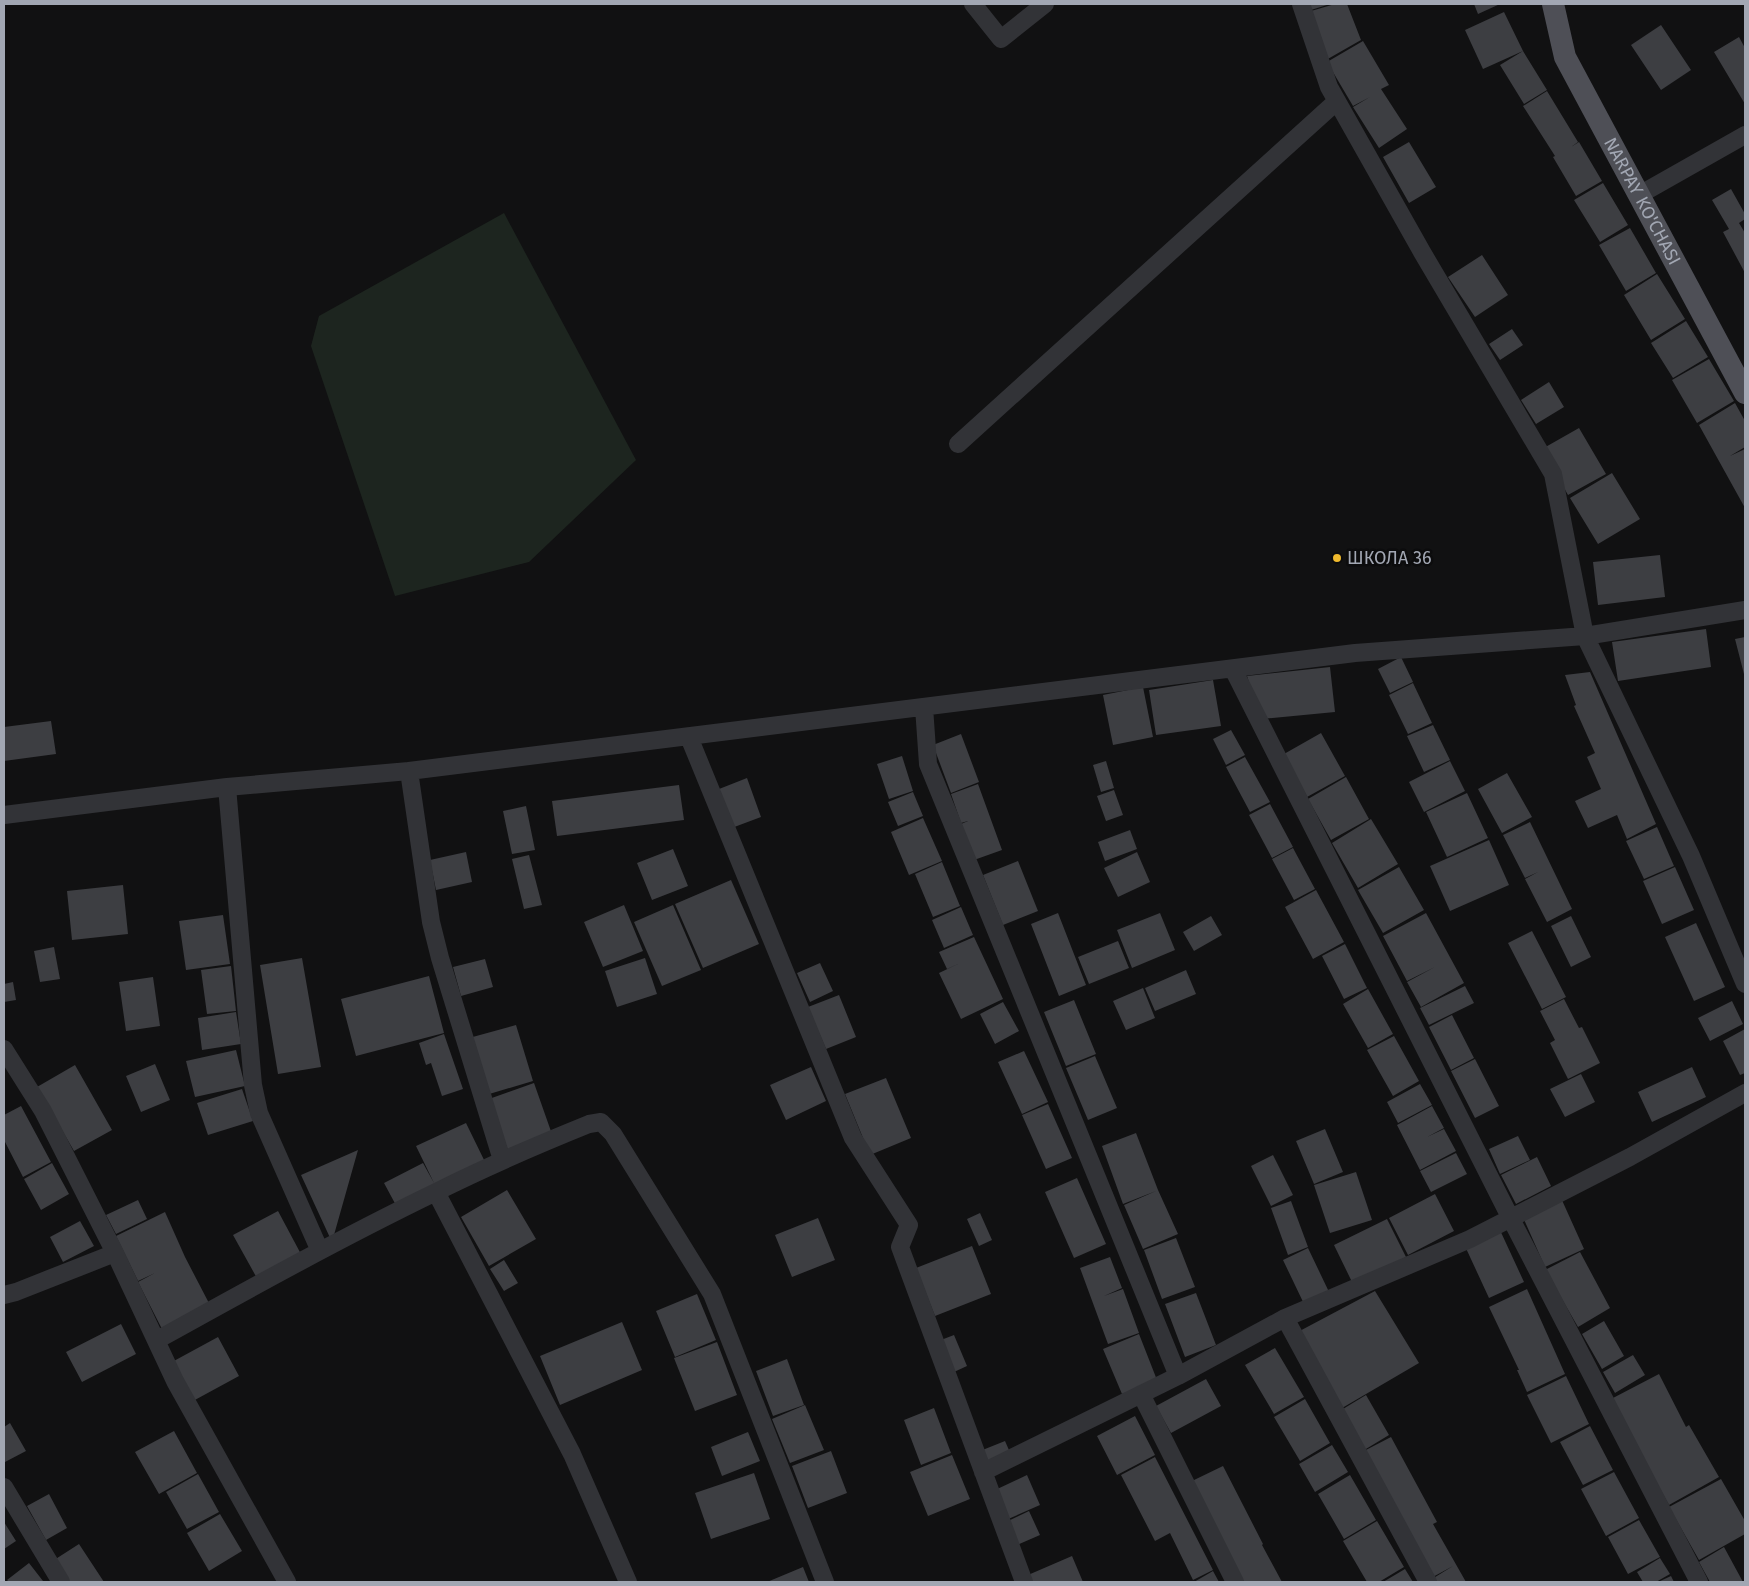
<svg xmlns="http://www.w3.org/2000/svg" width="1749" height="1586" font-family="'Fira Sans',sans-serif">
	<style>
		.green { fill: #1d251f }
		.building { fill: #3d3e42 }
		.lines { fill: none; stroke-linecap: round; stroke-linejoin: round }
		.minor { stroke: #323337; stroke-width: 18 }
		.major { stroke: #4e4f56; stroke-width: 22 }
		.poi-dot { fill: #efb92d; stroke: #0c0c0d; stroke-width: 2 }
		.labels { text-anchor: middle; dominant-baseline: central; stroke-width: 5; stroke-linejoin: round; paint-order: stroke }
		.street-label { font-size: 18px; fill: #a2a7b3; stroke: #0c0c0d }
		.poi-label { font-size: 18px; fill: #a2a7b3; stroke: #0c0c0d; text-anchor: start }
	</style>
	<rect width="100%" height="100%" fill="#111112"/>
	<path class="green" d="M504,213L636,460L529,562L395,596L311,346L319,316Z"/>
	<path class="building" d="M1309,4H1330L1311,10Z
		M1335,4H1347L1361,40L1326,60L1311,11Z
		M1474,4H1500L1478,14Z
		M1504,12L1523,51L1483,69L1465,30Z
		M1661,25L1691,70L1661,90L1631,45Z
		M1739,37L1745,48V104L1714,52Z
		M1363,41L1389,85L1381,89L1407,129L1379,148L1353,107L1370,97L1353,106L1327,62Z
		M1523,51L1547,90L1524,104L1500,65Z
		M1547,91L1578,142L1571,147L1579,142L1602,181L1576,196L1553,157L1555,156L1523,106Z
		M1409,142L1436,187L1409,203L1383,157Z
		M1603,183L1628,225L1600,242L1574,200Z
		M1731,189L1745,214V219L1739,223L1745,233V273L1723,232L1729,229L1712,200Z
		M1630,228L1656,273L1626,291L1599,245Z
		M1482,255L1508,295L1475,317L1448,277Z
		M1657,274L1685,319L1651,340L1624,295Z
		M1686,321L1708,357L1673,378L1651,343Z
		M1512,329L1523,345L1500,360L1489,344Z
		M1709,359L1734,401L1697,423L1672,380Z
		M1549,382L1564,407L1536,424L1521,400Z
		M1735,403L1745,421V447L1730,456L1745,449V508L1699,425Z
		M1579,428L1606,474L1568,495L1542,449Z
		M1612,473L1640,519L1598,544L1570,498Z
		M1660,555L1665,597L1598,605L1593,562Z
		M1706,629L1711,667L1618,681L1612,642Z
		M1745,637V678L1735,639Z
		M1401,657L1413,682L1390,693L1378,669Z
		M1330,667L1335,712L1261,719L1247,676Z
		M1590,672L1656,824L1627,839L1617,815L1588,828L1575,801L1601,789L1587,757L1595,753L1574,706L1576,705L1565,675Z
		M1213,680L1221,726L1156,735L1149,690Z
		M1413,683L1432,723L1408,734L1389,695Z
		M1143,687L1153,737L1113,745L1103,695Z
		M51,721L56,754L4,761V727Z
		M1433,725L1450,760L1424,772L1407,736Z
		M1231,730L1245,755L1226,765L1213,739Z
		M1321,733L1345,776L1307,797L1284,754Z
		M961,734L979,782L951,793L933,745Z
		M902,756L913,791L889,799L877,764Z
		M1245,757L1270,802L1250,812L1226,767Z
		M1106,761L1114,788L1101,792L1093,765Z
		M1450,761L1465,791L1424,812L1409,782Z
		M1507,773L1532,817L1502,833L1478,789Z
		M1346,777L1369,819L1331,840L1308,799Z
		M747,778L761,817L729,829L714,791Z
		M978,784L1002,850L974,860L961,824L968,821L961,823L951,794Z
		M679,785L684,820L557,836L552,801Z
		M1114,790L1123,815L1106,821L1097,796Z
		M913,792L923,816L898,826L888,802Z
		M1467,793L1488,838L1447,857L1426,812Z
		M1270,804L1293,847L1272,858L1249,815Z
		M526,806L535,850L512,854L503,811Z
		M923,818L942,861L909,875L891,832Z
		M1371,819L1398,864L1358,888L1332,843Z
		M1530,822L1572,909L1547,922L1525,879L1538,872L1525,878L1503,835Z
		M1657,827L1674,866L1644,879L1626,841Z
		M1130,830L1137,849L1105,861L1098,842Z
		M1489,840L1509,885L1450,911L1430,866Z
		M1293,848L1315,889L1294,900L1272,859Z
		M673,849L688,886L652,900L637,863Z
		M466,852L472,882L436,890L430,860Z
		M1137,852L1150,882L1118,897L1104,868Z
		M529,855L542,905L524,909L512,859Z
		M1018,861L1038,911L1003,925L983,875Z
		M942,862L960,906L933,917L915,874Z
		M1399,867L1424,910L1383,933L1358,890Z
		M1675,867L1694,910L1662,924L1643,881Z
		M731,880L759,944L703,968L675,904Z
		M123,885L128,934L72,940L67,891Z
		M1316,890L1344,942L1313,959L1285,907Z
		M624,905L643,951L603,967L584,922Z
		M673,905L701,970L662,986L634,922Z
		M961,907L973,935L944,948L932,920Z
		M1058,913L1086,985L1059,996L1031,924Z
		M1160,913L1175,950L1132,968L1117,930Z
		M1426,913L1464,983L1421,1007L1407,982L1435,967L1407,981L1383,936Z
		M223,915L230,964L186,970L179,921Z
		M1211,916L1222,935L1194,951L1183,932Z
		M1571,916L1591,957L1571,967L1551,926Z
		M1696,923L1725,987L1694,1001L1665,937Z
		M1532,931L1566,997L1542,1009L1508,943Z
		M974,937L1003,999L961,1019L939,973L960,963L947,969L939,952Z
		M1118,941L1129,968L1089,984L1078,957Z
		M1345,944L1367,988L1344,999L1322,956Z
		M54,947L60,979L40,982L34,951Z
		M302,958L321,1067L278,1074L260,965Z
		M645,958L657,994L617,1007L605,971Z
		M485,959L493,987L461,996L453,967Z
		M820,963L833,991L810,1002L797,973Z
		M231,966L236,1011L207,1014L201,970Z
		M1186,970L1196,994L1155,1011L1145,988Z
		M429,976L444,1033L356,1056L341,999Z
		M153,977L160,1026L126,1031L119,982Z
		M13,982L16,1000L4,1002V984Z
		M1465,986L1474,1003L1429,1025L1420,1008Z
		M1143,988L1155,1018L1126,1030L1113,1001Z
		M1368,989L1393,1034L1368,1048L1343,1004Z
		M839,995L856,1037L826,1049L808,1007Z
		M1564,999L1579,1028L1582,1027L1600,1063L1568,1079L1550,1043L1555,1040L1540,1011Z
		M1074,1000L1096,1054L1066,1066L1044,1012Z
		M1732,1001L1743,1024L1710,1041L1698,1018Z
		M1003,1002L1019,1031L995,1044L980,1014Z
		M236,1012L241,1044L202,1050L198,1018Z
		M1452,1015L1474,1058L1451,1070L1429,1027Z
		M516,1025L533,1081L486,1095L469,1038Z
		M1745,1029V1073L1740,1075L1723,1041Z
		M444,1034L463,1089L442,1096L431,1063L426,1065L419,1043Z
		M1394,1036L1419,1081L1393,1096L1367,1050Z
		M236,1050L245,1086L195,1097L186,1061Z
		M1024,1051L1048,1102L1022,1114L998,1062Z
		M1095,1056L1117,1108L1088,1120L1066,1068Z
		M1475,1059L1499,1106L1475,1118L1451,1071Z
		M155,1064L170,1100L141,1112L126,1076Z
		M75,1065L112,1130L74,1151L37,1087Z
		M811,1067L826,1101L786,1120L770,1085Z
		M1692,1067L1706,1097L1652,1122L1638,1092Z
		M1581,1074L1595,1102L1565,1117L1550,1089Z
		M886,1078L911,1138L870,1155L845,1094Z
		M534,1083L553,1137L509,1153L489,1099Z
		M1420,1084L1432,1105L1398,1123L1387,1102Z
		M242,1089L253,1121L208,1135L197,1103Z
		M1048,1104L1072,1158L1046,1169L1022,1115Z
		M21,1106L51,1162L23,1177L4,1140V1115Z
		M1432,1106L1444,1128L1427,1137L1444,1129L1456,1151L1420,1170L1397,1125Z
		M466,1123L487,1166L398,1209L384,1183L423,1163L434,1183L416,1146Z
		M1325,1129L1343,1172L1314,1184L1296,1141Z
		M1136,1133L1158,1190L1178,1234L1143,1249L1124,1205L1156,1191L1123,1204L1102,1146Z
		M1518,1136L1530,1160L1500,1174L1489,1149Z
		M358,1150L332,1242L301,1175Z
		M1456,1153L1467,1174L1431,1192L1420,1171Z
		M1273,1155L1293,1195L1271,1206L1251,1166Z
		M1537,1157L1551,1186L1516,1204L1501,1175Z
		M52,1163L69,1194L41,1210L24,1179Z
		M1356,1172L1372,1220L1330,1233L1314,1185Z
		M1077,1178L1106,1244L1074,1258L1045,1192Z
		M507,1190L536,1239L489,1266L461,1217Z
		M1435,1194L1454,1231L1408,1255L1389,1218Z
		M1561,1198L1584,1249L1545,1267L1522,1215Z
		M138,1200L147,1219L116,1234L106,1215Z
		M1291,1201L1308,1247L1288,1255L1271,1208Z
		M278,1211L302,1256L258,1280L233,1235Z
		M165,1212L185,1257L211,1307L163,1331L138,1282L155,1273L138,1281L116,1236Z
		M980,1213L992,1240L979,1246L967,1219Z
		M818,1218L835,1260L792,1277L775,1235Z
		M1387,1219L1406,1257L1353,1284L1334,1245Z
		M80,1221L94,1246L63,1262L50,1237Z
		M1499,1228L1524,1282L1489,1298L1464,1244Z
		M1176,1238L1195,1287L1162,1299L1144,1250Z
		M972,1246L991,1294L935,1316L916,1268Z
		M1308,1248L1330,1294L1305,1306L1283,1260Z
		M1580,1252L1610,1308L1578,1327L1545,1270Z
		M1110,1257L1122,1288L1104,1296L1123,1289L1139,1333L1108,1344L1080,1268Z
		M504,1260L518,1283L504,1291L490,1269Z
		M1527,1289L1565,1374L1527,1392L1517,1370H1519L1489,1307Z
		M1375,1291L1419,1363L1337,1411L1294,1334Z
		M1196,1293L1216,1345L1185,1357L1165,1304Z
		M697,1294L716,1340L675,1357L656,1311Z
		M1604,1321L1624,1356L1602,1369L1582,1334Z
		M622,1322L642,1370L560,1405L540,1356Z
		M121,1324L136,1354L82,1382L66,1352Z
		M1139,1334L1157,1380L1122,1394L1103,1349Z
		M954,1335L967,1366L954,1372L941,1340Z
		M218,1337L239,1376L193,1401L172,1362Z
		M717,1342L737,1395L695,1411L674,1358Z
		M1275,1348L1304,1397L1274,1414L1245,1365Z
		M1633,1355L1645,1375L1615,1393L1603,1372Z
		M787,1359L804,1405L773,1416L756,1371Z
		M1659,1374L1686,1427L1689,1425L1719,1477L1669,1505L1638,1450L1613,1398Z
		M1566,1376L1589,1424L1551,1443L1527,1395Z
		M1206,1379L1221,1406L1171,1433L1156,1406Z
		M1366,1395L1389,1435L1361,1452L1338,1412Z
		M1305,1399L1330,1443L1300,1461L1274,1417Z
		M805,1405L824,1450L790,1463L772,1419Z
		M934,1408L951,1453L921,1465L904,1420Z
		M1135,1416L1155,1455L1117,1475L1097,1436Z
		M10,1423L26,1451L5,1462L4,1459V1427Z
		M1590,1426L1613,1470L1583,1485L1560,1442Z
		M174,1431L197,1473L159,1494L135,1452Z
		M748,1432L760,1461L722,1476L711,1447Z
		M1391,1437L1437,1522L1433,1524L1466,1582H1434L1432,1579L1453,1566L1431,1578L1362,1452Z
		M1005,1441L1012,1457L987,1467L980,1451Z
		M1332,1445L1348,1472L1315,1492L1299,1464Z
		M831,1451L847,1493L808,1508L792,1466Z
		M952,1455L970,1499L928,1516L910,1472Z
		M1155,1457L1213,1570L1193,1580L1170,1533L1155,1541L1121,1475Z
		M1223,1466L1263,1544L1262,1545L1282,1582H1244L1192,1481Z
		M1614,1472L1639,1518L1606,1536L1581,1489Z
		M754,1473L770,1519L711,1539L695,1493Z
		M198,1474L219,1512L187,1529L166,1492Z
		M1027,1475L1040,1505L1006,1520L993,1491Z
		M1350,1475L1376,1520L1344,1539L1318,1494Z
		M1721,1479L1745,1521V1534L1699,1560L1669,1507Z
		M49,1494L67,1528L46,1540L27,1506Z
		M1029,1511L1040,1535L1017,1545L1006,1522Z
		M220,1514L242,1551L209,1571L187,1533Z
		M1639,1520L1660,1557L1628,1574L1608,1537Z
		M1377,1521L1404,1567L1379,1582H1367L1343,1541Z
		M4,1522L16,1541L4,1549Z
		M79,1544L104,1582H64L51,1562Z
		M1724,1547L1743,1582H1710L1699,1562Z
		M1072,1556L1083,1582H1031L1028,1575Z
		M1660,1558L1670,1574L1656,1582H1643L1637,1572Z
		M29,1563L43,1581L9,1582L7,1580Z
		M803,1567L809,1582H767Z
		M1405,1569L1413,1582H1383Z
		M1213,1571L1219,1582H1194Z
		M1671,1576L1674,1582H1658Z"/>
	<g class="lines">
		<path class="minor" d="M973,4L1001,39L1045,4
			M1301,4L1329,87L1422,252L1553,474L1585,636L1691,856L1745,984
			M1639,195L1745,135
			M958,444L1337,101
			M1233,669L1511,1219L1699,1582
			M924,707L928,764L1178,1376
			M689,737L853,1138L909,1225L900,1247L1024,1582
			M409,771L431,922L440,958L502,1160
			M227,787L253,1085L259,1113L320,1251
			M4,815L227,787L409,771L1355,653L1585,636L1745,610
			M4,1049L43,1111L115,1253L175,1381L287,1582
			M436,1192L572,1454L628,1582
			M4,1295L16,1292L115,1253
			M1285,1318L1428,1582
			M157,1340C249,1289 341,1238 436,1192C486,1167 537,1145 589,1124L601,1122L613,1134L712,1294L825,1582
			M1141,1394L1235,1582
			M983,1472L1178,1376L1285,1318L1470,1239L1630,1157L1745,1093
			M4,1487L61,1582"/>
		<path class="major" id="s1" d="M1553,4L1565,57L1745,393"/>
	</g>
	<circle class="poi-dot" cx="1337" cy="558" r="5"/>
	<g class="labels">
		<g class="street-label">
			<text stroke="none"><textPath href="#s1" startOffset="218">NARPAY KO'CHASI</textPath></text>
		</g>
		<g class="poi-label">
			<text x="1347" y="558">ШКОЛА 36</text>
		</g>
	</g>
	<rect width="1749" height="1586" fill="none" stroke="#a2a7b3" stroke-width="10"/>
</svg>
